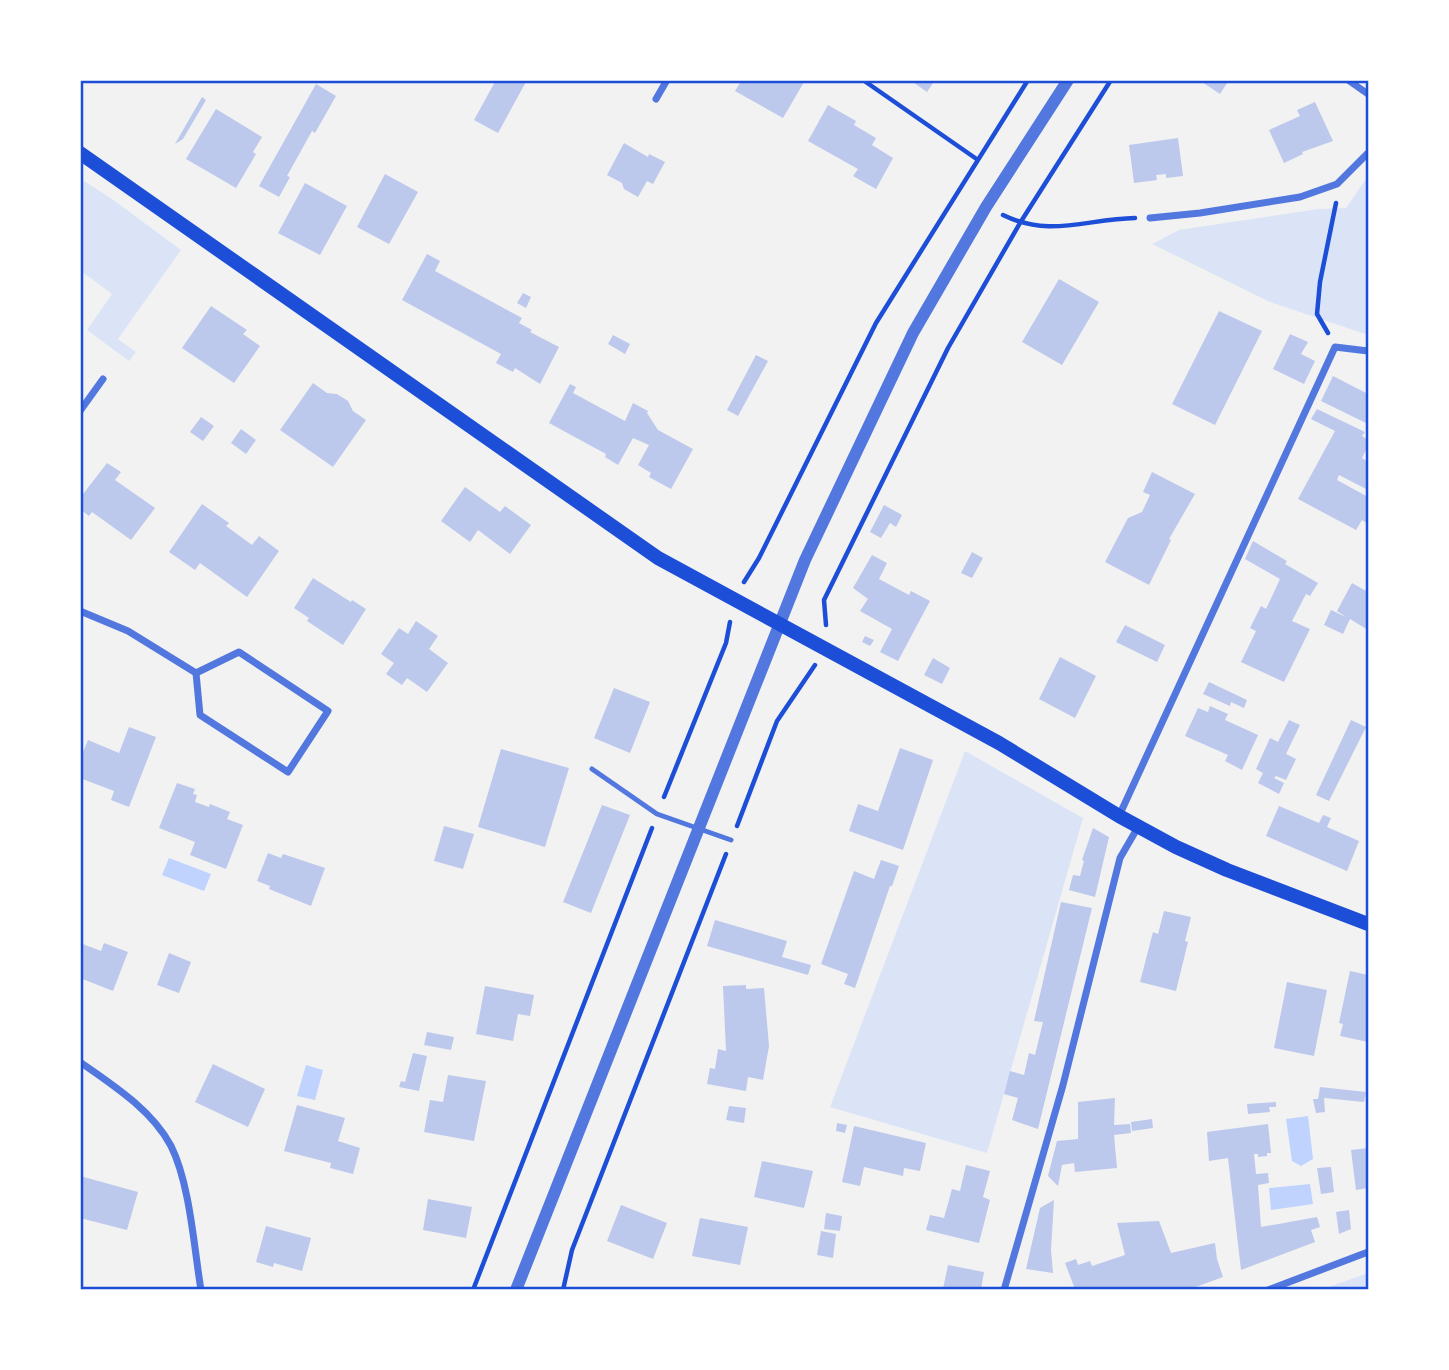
<svg xmlns="http://www.w3.org/2000/svg" width="1449" height="1370" font-family="'Space Grotesk',sans-serif">
	<style>
		.green { fill: #dbe4f7 }
		.water { fill: #bfd3fe }
		.building { fill: #bdc9ec }
		.lines { fill: none; stroke-linecap: round; stroke-linejoin: round }
		.path { stroke: #1d4ed8; stroke-width: 4.5 }
		.service { stroke: #5277de; stroke-width: 5 }
		.minor { stroke: #5277de; stroke-width: 7 }
		.tertiary { stroke: #5277de; stroke-width: 12 }
		.secondary { stroke: #1d4ed8; stroke-width: 14 }
		.neatline { fill: none; stroke: #1d4ed8; stroke-width: 2.5 }
	</style>
	<rect width="100%" height="100%" fill="#f2f2f2"/>
	<path class="green" d="M1368,176V335L1270,302L1152,244L1179,230L1318,209L1346,208Z
		M81,179L112,199L181,250L118,339L136,352L129,361L87,330L112,294L81,271Z
		M965,751L1083,818L987,1153L830,1107Z
		M1368,1273V1289H1323Z"/>
	<path class="water" d="M169,858L211,874L204,891L162,875Z
		M306,1065L323,1070L315,1100L297,1096Z
		M1308,1116L1313,1159L1301,1166L1292,1161L1286,1119Z
		M1310,1184L1313,1204L1271,1210L1269,1188Z"/>
	<path class="building" d="M496,80H527L498,133L474,120Z
		M735,80H802L804,82L783,118L735,91L740,83Z
		M910,80H935L927,92Z
		M1199,80H1229L1220,94Z
		M316,84L336,96L315,133L312,131L287,176L290,177L279,197L259,186Z
		M202,97L206,100L183,139L175,144Z
		M1315,102L1333,141L1302,152L1303,154L1284,163L1269,130L1300,116L1297,110Z
		M828,105L856,121L854,125L876,138L872,145L893,158L876,189L853,176L858,169L808,141Z
		M216,109L262,137L253,152L256,154L236,188L186,159Z
		M1178,138L1183,176L1166,178V174L1156,175L1157,180L1134,183L1129,145Z
		M624,143L648,157L649,154L665,162L653,184L647,181L638,197L624,189L622,183L607,175Z
		M385,174L418,192L389,244L357,227Z
		M305,183L347,206L320,255L278,233Z
		M427,254L440,261L435,271L522,318L519,323L532,330L530,332L559,347L540,384L515,368L513,372L496,363L501,354L402,300Z
		M1059,279L1099,302L1062,365L1022,342Z
		M523,293L531,297L526,308L517,303Z
		M211,306L247,330L243,334L260,346L234,383L182,348Z
		M1219,311L1262,331L1215,425L1172,404Z
		M1290,334L1308,342L1301,354L1315,361L1304,384L1273,369Z
		M613,335L630,344L625,354L608,344Z
		M756,355L768,361L738,416L727,410Z
		M1333,376L1368,394V424L1321,401Z
		M313,383L327,393L337,394L348,401L353,411L366,420L333,467L280,430Z
		M570,384L576,387L573,393L625,421L633,403L648,411L647,413L658,430L693,449L671,489L649,477L651,473L638,465L649,445L633,438L618,465L605,457L606,454L549,423Z
		M1317,409L1365,432L1362,436L1368,440V446L1362,458L1368,462V490L1339,475L1337,480L1368,497V524L1362,520L1356,530L1298,499L1335,431L1311,419Z
		M201,417L214,426L203,441L190,432Z
		M241,429L256,440L246,454L231,443Z
		M107,463L121,472L115,480L155,508L131,540L92,512L89,516L80,509V498Z
		M1152,472L1195,494L1169,539L1171,540L1149,585L1105,562L1128,518L1142,512L1150,495L1143,492Z
		M465,487L500,512L505,506L531,525L510,554L478,530L470,542L441,521Z
		M202,504L229,523L226,526L252,545L259,536L279,551L247,597L200,563L195,570L169,552Z
		M884,505L902,515L896,527L890,523L881,538L870,532Z
		M1253,541L1287,561L1285,564L1318,583L1310,596L1306,594L1292,621L1310,629L1284,682L1241,662L1256,631L1250,628L1261,606L1266,609L1280,579L1245,559Z
		M972,552L983,558L972,578L961,573Z
		M872,555L887,563L879,579L909,595L911,591L930,601L898,661L880,652L892,629L860,611L868,599L853,588Z
		M313,578L351,602L352,600L366,609L343,645L307,621L309,618L294,608Z
		M1352,583L1368,592V630L1350,619L1343,634L1324,625L1331,610L1346,617L1337,611Z
		M416,621L438,636L429,649L448,663L427,692L407,678L402,685L386,674L394,663L381,654L399,628L408,634Z
		M1125,625L1165,645L1157,662L1116,642Z
		M865,636L874,640L870,646L862,642Z
		M1060,657L1096,676L1075,718L1039,699Z
		M933,658L950,668L942,684L924,675Z
		M1209,682L1247,700L1244,708L1231,702L1230,706L1203,694Z
		M614,688L650,702L630,753L594,738Z
		M1210,706L1228,714L1225,720L1258,735L1242,770L1225,761L1228,755L1185,736L1198,708L1208,712Z
		M1289,720L1300,725L1286,754L1296,759L1286,780L1276,776L1274,778L1284,783L1279,794L1258,783L1263,773L1256,769L1270,738L1278,742Z
		M1351,720L1366,727L1329,801L1316,795Z
		M129,727L156,737L129,807L111,800L114,791L80,778V759L88,740L119,753Z
		M900,748L933,760L903,850L849,831L858,804L878,811Z
		M501,749L569,768L545,847L478,827Z
		M177,783L195,789L193,794L197,795L195,802L209,807L210,804L230,812L227,819L243,825L226,869L190,855L195,842L159,828Z
		M602,805L630,815L591,913L563,902Z
		M1279,806L1319,823L1323,815L1331,818L1327,827L1359,841L1347,871L1266,836Z
		M444,826L474,834L463,869L434,861Z
		M1093,828L1109,837L1095,897L1069,890L1073,875L1080,876L1084,861L1082,860Z
		M268,853L281,858L283,854L325,868L311,906L269,889L270,886L257,881Z
		M881,860L899,866L892,886H890L855,988L844,984L848,974L821,964L854,871L874,879Z
		M1061,902L1092,908L1038,1129L1012,1120L1018,1098L1004,1094L1010,1071L1024,1075L1029,1053L1035,1055L1043,1022L1034,1021Z
		M1164,911L1191,917L1185,941L1188,942L1176,991L1140,982L1153,932L1158,934Z
		M715,920L787,941L782,957L811,965L808,975L707,946Z
		M80,943L101,951L104,943L128,952L113,991L80,978Z
		M169,953L191,962L179,993L157,985Z
		M1350,971L1368,975V1042L1340,1036L1343,1024L1339,1023Z
		M1287,982L1327,990L1314,1056L1274,1048Z
		M746,985V989L764,988L769,1046L763,1080L748,1077L746,1091L707,1084L710,1068L715,1069L718,1049L726,1051L723,986Z
		M485,986L534,995L530,1016L518,1014L513,1041L476,1034Z
		M427,1032L454,1037L451,1050L424,1045Z
		M413,1053L427,1056L419,1091L399,1087L401,1081L405,1082Z
		M213,1064L265,1089L248,1127L195,1102Z
		M448,1075L486,1081L474,1141L424,1132L430,1100L443,1102Z
		M1320,1087L1366,1092L1364,1102L1324,1098L1325,1112L1316,1113L1313,1099H1318Z
		M1115,1098L1114,1125L1130,1124L1131,1133L1114,1135L1117,1168L1075,1172L1074,1163L1062,1165L1058,1186L1048,1176L1057,1141L1078,1139V1102Z
		M1276,1102V1107H1269L1270,1112L1248,1114L1247,1104Z
		M297,1105L345,1118L338,1141L360,1148L353,1174L330,1168L331,1163L284,1151Z
		M729,1106L746,1108L744,1123L726,1120Z
		M1152,1119L1153,1128L1132,1131L1131,1122Z
		M837,1123L847,1125L845,1133L836,1131Z
		M1268,1124L1271,1153H1267V1156L1258,1157V1154H1254L1256,1174L1268,1173L1269,1183L1258,1185L1261,1227L1317,1217L1320,1227L1311,1230L1315,1242L1241,1270L1228,1158L1209,1161L1207,1132Z
		M854,1126L926,1143L920,1171L904,1168L903,1176L864,1167L860,1186L842,1182Z
		M1368,1148V1188L1356,1190L1351,1150Z
		M762,1161L813,1171L804,1208L754,1197Z
		M966,1165L990,1171L983,1197L990,1200L979,1243L926,1230L930,1215L944,1218L952,1189L960,1191Z
		M1331,1167L1334,1192L1321,1194L1317,1168Z
		M80,1176L138,1192L127,1230L80,1218Z
		M428,1199L472,1207L466,1238L423,1230Z
		M1054,1200L1051,1250L1053,1273L1026,1269L1040,1208Z
		M621,1205L667,1223L653,1259L607,1241Z
		M1349,1210L1351,1229L1339,1234L1336,1212Z
		M826,1213L842,1216L840,1231L824,1229Z
		M700,1218L748,1227L740,1265L692,1256Z
		M1159,1221L1171,1253L1215,1243L1217,1259L1223,1277L1190,1289H1075L1065,1263L1076,1259L1078,1265L1090,1261L1092,1266L1125,1255L1117,1223Z
		M266,1226L311,1238L302,1271L274,1263L273,1267L256,1262Z
		M821,1231L836,1234L833,1258L817,1255Z
		M948,1265L984,1272L981,1289H943Z"/>
	<g class="lines">
		<path class="path" d="M863,80L978,160
			M1003,215C1050,238 1086,219 1135,218
			M1328,333L1317,314L1320,282L1336,203
			M744,582L759,558L876,323L1028,80
			M826,625L824,600L948,348L1020,223L1111,80
			M664,797L726,643L730,622
			M737,826L777,721L815,665
			M473,1290L652,828
			M563,1290L572,1250L726,854"/>
		<path class="service" d="M592,769L657,814L731,840"/>
		<path class="minor" d="M1348,80L1368,94
			M656,99L667,80
			M1150,218L1200,213L1300,197L1337,184L1368,153
			M80,411L103,379
			M80,611L128,631L196,673
			M239,652L328,711L288,772L200,715L196,673Z
			M1119,816L1335,347L1368,351
			M80,1062C113,1085 152,1110 171,1146C190,1184 194,1248 201,1290
			M1004,1290L1063,1085L1120,858L1138,827
			M1268,1290L1368,1252"/>
		<path class="tertiary" d="M516,1290L805,560L913,333L986,207L1068,80"/>
		<path class="secondary" d="M80,153L658,558L999,743L1119,816L1176,847L1227,870L1368,924"/>
	</g>
	<rect width="1449" height="1370" fill="none" stroke="#ffffff" stroke-width="164"/>
	<rect x="82" y="82" width="1285" height="1206" class="neatline"/>
</svg>
